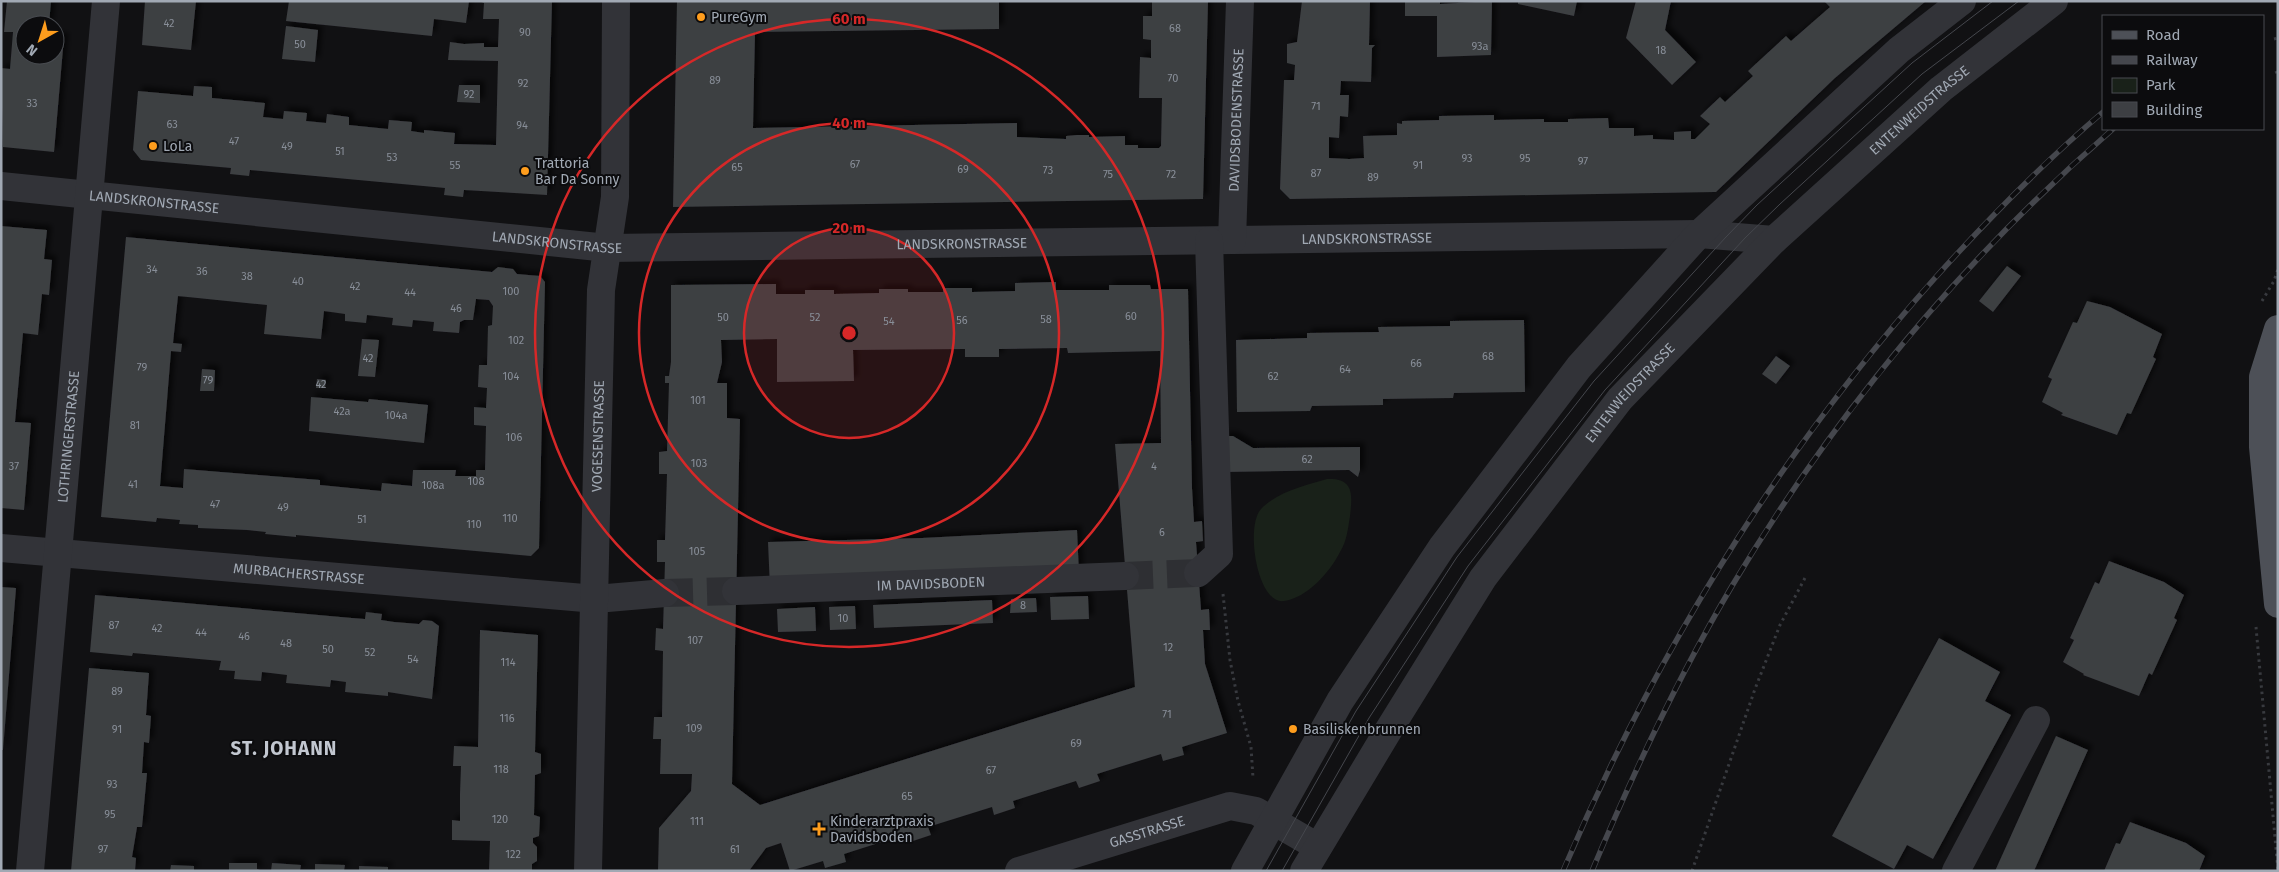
<svg xmlns="http://www.w3.org/2000/svg" width="2279" height="872" font-family="'Fira Sans',sans-serif">
	<style>
		.green { fill: #192119 }
		.building { fill: #3d3f43; fill-rule: evenodd; filter: url(#shadow) }
		.lines { fill: none; stroke-linecap: round; stroke-linejoin: round }
		.minor-tunnel { stroke: #2e2f33; stroke-width: 28; stroke-dasharray: 28 14; stroke-linecap: butt }
		.path { stroke: #383a3f; stroke-width: 3; stroke-dasharray: 2.5 4; stroke-linecap: butt }
		.minor { stroke: #323338; stroke-width: 28 }
		.major { stroke: #4d5057; stroke-width: 28 }
		.tram { stroke: #45474d; stroke-width: 1 }
		.rail-casing { stroke: #45474d; stroke-width: 5.5 }
		.rail { stroke: #0c0c0e; stroke-width: 4; stroke-dasharray: 11; stroke-linecap: butt }
		.ring { fill: none; stroke: #d62828; stroke-width: 2.5 }
		.poi-dot { fill: #fe9d1d; stroke: #0c0c0e; stroke-width: 2 }
		.labels { text-anchor: middle; dominant-baseline: central; stroke-width: 4; stroke-linejoin: round; paint-order: stroke }
		.number-label { font-size: 11px; fill: #888e98 }
		.poi-label { font-size: 14px; fill: #a1a9b4; stroke: #0c0c0e; text-anchor: start }
		.street-label { font-size: 14px; fill: #a1a9b4; stroke: #0c0c0e }
		.district-label { font-size: 19px; font-weight: bold; letter-spacing: 1px; fill: #c2c7d0; stroke: #0c0c0e }
		.centre { fill: #d62828; stroke: #0c0c0e; stroke-width: 2.5 }
		.ring-label { font-size: 15px; text-anchor: middle; font-weight: bold; fill: #d62828; stroke: #0c0c0e; stroke-width: 4; stroke-linejoin: round; paint-order: stroke }
	</style>
	<defs>
		<filter id="shadow"><feDropShadow dx="4.5" dy="-4.5" stdDeviation="2.5" flood-color="#0009"/></filter>
	</defs>
	<rect width="100%" height="100%" fill="#111113"/>
	<path class="green" d="M1327,479C1335,479 1343,479 1348,486C1353,493 1351,507 1350,516C1348,528 1347,541 1340,552C1330,572 1307,598 1284,601C1257,605 1245,526 1261,509C1277,492 1306,485 1327,479Z"/>
	<path class="building" d="M7,1H51L49,25H25V55H55V37H64L54,152L3,147L1,68L10,69L13,32H4Z
		M145,1H196L191,50L142,45Z
		M289,1H469L466,23L434,19L432,36L286,21Z
		M479,1H552L547,195L464,190L463,197L444,195L445,188L250,170L249,176L230,174L231,168L141,160L133,150L138,91L193,96L194,86L212,87V98L265,103L263,117L283,119L284,111L307,113L306,121L326,123L327,114L349,117V125L388,129L389,120L412,122L411,131L424,133V130L455,133L454,144L496,145L498,61L448,60L450,42L464,44L484,43V47H498L499,19H483L484,3Z
		M677,1H999V29L755,32L753,128L1017,123V137L1066,139V136L1077,135H1089V137L1125,136V145H1138V148H1159L1161,146L1162,98H1139L1140,57L1151,58V40L1143,39V16H1152V1H1208L1203,199L673,207Z
		M1302,1H1370L1369,45H1375L1372,48L1371,82L1341,81L1340,95H1349L1348,117L1340,116L1339,138L1329,137V158L1349,159L1364,158L1363,136L1397,135V123L1402,124V121L1439,120V116L1494,115V120L1544,119V122H1568V119L1608,118L1609,128H1634V136L1653,135V139L1674,140V132L1691,131V139H1695L1710,124L1700,116L1720,97L1725,102L1753,76L1748,71L1786,36L1791,41L1830,7L1824,1H1926L1835,78L1716,192L1290,199L1280,189L1284,80H1294L1295,65L1287,63V44L1297,42Z
		M1405,1H1440V4L1492,1L1491,55L1437,57V16H1405Z
		M1518,1H1577L1574,16L1518,4Z
		M1636,1H1671L1665,30L1696,62L1672,85L1626,38Z
		M286,26L318,30L315,62L282,59Z
		M459,85H480V103L457,102Z
		M1,226L47,230L44,259L52,260L49,295L42,294L38,335L23,333L15,422L31,423L24,510L1,508Z
		M126,237L492,272L498,267L513,269L517,274L540,276L545,282L539,548L531,556L296,535V537L265,534L266,532L247,530L198,528V525L179,524L180,520L157,518L156,522L101,517ZM178,296L267,305L264,334L321,339L324,311L345,314V321L366,323L367,315L393,318L392,325L412,327L413,320L434,322L433,331L459,333L460,322L464,320H473L476,299L489,300L493,306L492,325L488,326L487,365H479L478,387L487,388L486,408L474,407V425L486,426L485,470H476V476H455L456,470H413L412,486L382,483L381,491L320,485V480L184,469L183,488L160,486L171,351L181,352L182,344L173,343Z
		M2007,266L2021,276L1993,312L1979,301Z
		M1056,282V290H1109V285H1150L1151,289H1188L1192,488L1194,522L1202,521L1203,541L1196,542L1201,610L1209,609L1210,630H1203L1205,664L1227,733L1182,747L1184,755L1163,761L1161,754L1097,774L1100,781L1079,788L1076,781L1013,801L1015,808L994,815L992,807L928,827L931,835L910,842L907,834L844,854L846,862L825,868L823,861L790,871L781,843L766,848L749,871H658L659,828L691,791L692,774H660L661,739H653L654,717H662L663,651L655,650L656,628L663,629L665,562H657V540H665L667,474H659V452L667,451L669,383H665V376H669L671,362V285L776,284V294H805V290H834V294L879,293V289H908V292H943V288H972V292L1015,291V283ZM777,339V382L854,381L853,350L965,349V357H999V349L1067,348L1068,353L1160,351L1161,443L1115,444L1135,687L760,805L732,784L740,419L727,418V383H717L722,362L721,340Z
		M2087,301L2110,307L2162,334L2153,357L2156,359L2131,414L2127,413L2117,435L2061,415L2063,413L2042,402L2052,379L2048,377L2073,322L2077,323Z
		M1524,320L1525,392L1454,393L1453,398L1383,399V405L1312,406L1310,411L1237,412L1236,340L1307,338V333L1379,332L1378,327L1450,326V321Z
		M362,339L379,340L375,377L358,376Z
		M1776,356L1790,366L1776,384L1762,374Z
		M202,369L215,370L214,391H200Z
		M317,379L326,380L325,388H316Z
		M311,397L368,402L369,399L428,405L424,443L309,431Z
		M1222,436H1233L1253,448L1360,447V470L1358,477L1349,470L1223,472Z
		M1077,530L1079,574L770,588L768,542L922,538Z
		M2109,561L2164,582L2184,595L2174,618L2177,620L2152,675L2149,673L2139,696L2083,675L2084,674L2063,662L2074,640L2070,638L2095,582L2099,584Z
		M1,587L16,588L3,750H1Z
		M95,595L352,618L365,619L366,612L382,614L381,620L394,622L419,624L423,620L432,621L439,626L432,699L388,692V696L345,692L346,682L331,680L330,687L286,683L287,675L262,672L261,681L234,679L235,671L219,670L221,661L133,653L132,656L90,652Z
		M1088,596L1089,619L1051,620L1050,597Z
		M1036,598L1037,612L1010,613L1011,599Z
		M992,600L993,623L874,628L873,605Z
		M855,606L856,629L830,630L829,607Z
		M815,607L816,631L778,632L777,609Z
		M480,630L538,635L535,752L541,754V773L535,775L534,815L540,817L539,836L533,838V843L537,847V861L532,864V871H489L490,841L452,840V820L460,821V794L461,766H453L454,746L478,747Z
		M1939,638L2000,672L1985,701L2011,715L1933,859L1907,845L1894,869L1832,836Z
		M89,668L149,673L146,715L151,716L149,743L144,742L142,773H147L142,827H137L132,857L136,858L135,871H71Z
		M2056,736L2088,750L2034,871H1995Z
		M2130,822L2186,843L2205,856L2199,871H2104L2116,843L2120,844Z
		M229,863H257V869L263,871H229Z
		M272,863L301,865L300,871H271Z
		M315,864L345,865L344,871H315Z
		M171,865L194,866V871H170Z
		M359,866L388,867V871H359Z"/>
	<g class="lines">
		<path class="minor-tunnel" d="M1125,576L1198,573
			M665,593L736,591"/>
		<path class="path" d="M2274,39L2278,38
			M2276,71L2278,77
			M2262,301L2274,281L2278,269
			M1223,594L1230,660L1238,701L1251,747L1253,778
			M2256,627L2278,871
			M1692,871L1755,689L1780,625L1806,576"/>
		<g class="minor">
			<path id="s1" d="M1,186L608,248L1699,234L1774,240"/>
			<path id="s2" d="M1232,240L1240,1"/>
			<path id="s3" d="M1,548L596,599L665,593"/>
			<path d="M1198,573L1219,554L1209,241"/>
			<path id="s4" d="M736,591L1125,576"/>
			<path id="s5" d="M30,871C54,581 83,291 106,1"/>
			<path id="s6" d="M588,871L601,290L615,197L616,1"/>
			<path id="s7" d="M1019,871L1230,806L1256,811L1318,847"/>
			<path d="M1245,871L1340,701L1442,547L1579,367L1699,234L1899,50L1962,1"/>
			<path id="s8" d="M1304,871L1388,731L1483,578L1620,399L1774,240L1941,89L2054,1"/>
			<path d="M1956,871L2036,720"/>
		</g>
		<path class="major" d="M2278,329L2263,377V447L2278,604"/>
		<path class="tram" d="M1266,871L1356,711L1457,557L1594,381L1726,237L1757,205L1912,63L1993,1
			M1282,871L1369,718L1468,566L1605,390L1745,238L1780,204L1922,74L2019,1"/>
		<g class="rail-casing">
			<path id="rail" d="M1563,871C1655,654 1778,454 1935,278C1988,219 2043,163 2103,112
				M1592,871C1633,773 1678,677 1732,586C1834,415 1963,259 2113,129"/>
		</g>
		<use href="#rail" class="rail"/>
	</g>
	<circle cx="849" cy="333" r="105" fill="#d62828" fill-opacity=".12"/>
	<g class="ring">
		<circle cx="849" cy="333" r="105"/>
		<circle cx="849" cy="333" r="210"/>
		<circle cx="849" cy="333" r="314"/>
	</g>
	<g class="poi-dot">
		<circle cx="701" cy="17" r="5"/>
		<circle cx="153" cy="146" r="5"/>
		<circle cx="525" cy="171" r="5"/>
		<circle cx="1293" cy="729" r="5"/>
		<path d="M816.5 821.5h5v5h5v5h-5v5h-5v-5h-5v-5h5z"/>
	</g>
	<g class="labels">
		<g class="number-label">
			<text x="169" y="23">42</text>
			<text x="1175" y="28">68</text>
			<text x="525" y="32">90</text>
			<text x="300" y="44">50</text>
			<text x="1480" y="46">93a</text>
			<text x="1661" y="50">18</text>
			<text x="1173" y="78">70</text>
			<text x="715" y="80">89</text>
			<text x="523" y="83">92</text>
			<text x="469" y="94">92</text>
			<text x="32" y="103">33</text>
			<text x="1316" y="106">71</text>
			<text x="172" y="124">63</text>
			<text x="522" y="125">94</text>
			<text x="234" y="141">47</text>
			<text x="287" y="146">49</text>
			<text x="340" y="151">51</text>
			<text x="392" y="157">53</text>
			<text x="1467" y="158">93</text>
			<text x="1525" y="158">95</text>
			<text x="1583" y="161">97</text>
			<text x="855" y="164">67</text>
			<text x="455" y="165">55</text>
			<text x="1418" y="165">91</text>
			<text x="737" y="167">65</text>
			<text x="963" y="169">69</text>
			<text x="1048" y="170">73</text>
			<text x="1316" y="173">87</text>
			<text x="1108" y="174">75</text>
			<text x="1171" y="174">72</text>
			<text x="1373" y="177">89</text>
			<text x="152" y="269">34</text>
			<text x="202" y="271">36</text>
			<text x="247" y="276">38</text>
			<text x="298" y="281">40</text>
			<text x="355" y="286">42</text>
			<text x="511" y="291">100</text>
			<text x="410" y="292">44</text>
			<text x="456" y="308">46</text>
			<text x="1131" y="316">60</text>
			<text x="723" y="317">50</text>
			<text x="815" y="317">52</text>
			<text x="1046" y="319">58</text>
			<text x="962" y="320">56</text>
			<text x="889" y="321">54</text>
			<text x="516" y="340">102</text>
			<text x="1488" y="356">68</text>
			<text x="368" y="358">42</text>
			<text x="1416" y="363">66</text>
			<text x="142" y="367">79</text>
			<text x="1345" y="369">64</text>
			<text x="511" y="376">104</text>
			<text x="1273" y="376">62</text>
			<text x="208" y="380">79</text>
			<text x="321" y="384">42</text>
			<text x="698" y="400">101</text>
			<text x="342" y="411">42a</text>
			<text x="396" y="415">104a</text>
			<text x="135" y="425">81</text>
			<text x="514" y="437">106</text>
			<text x="1307" y="459">62</text>
			<text x="699" y="463">103</text>
			<text x="14" y="466">37</text>
			<text x="1154" y="466">4</text>
			<text x="476" y="481">108</text>
			<text x="133" y="484">41</text>
			<text x="433" y="485">108a</text>
			<text x="215" y="504">47</text>
			<text x="283" y="507">49</text>
			<text x="510" y="518">110</text>
			<text x="362" y="519">51</text>
			<text x="474" y="524">110</text>
			<text x="1162" y="532">6</text>
			<text x="697" y="551">105</text>
			<text x="1023" y="605">8</text>
			<text x="843" y="618">10</text>
			<text x="114" y="625">87</text>
			<text x="157" y="628">42</text>
			<text x="201" y="632">44</text>
			<text x="244" y="636">46</text>
			<text x="695" y="640">107</text>
			<text x="286" y="643">48</text>
			<text x="1168" y="647">12</text>
			<text x="328" y="649">50</text>
			<text x="370" y="652">52</text>
			<text x="413" y="659">54</text>
			<text x="508" y="662">114</text>
			<text x="117" y="691">89</text>
			<text x="1167" y="714">71</text>
			<text x="507" y="718">116</text>
			<text x="694" y="728">109</text>
			<text x="117" y="729">91</text>
			<text x="1076" y="743">69</text>
			<text x="501" y="769">118</text>
			<text x="991" y="770">67</text>
			<text x="112" y="784">93</text>
			<text x="907" y="796">65</text>
			<text x="110" y="814">95</text>
			<text x="500" y="819">120</text>
			<text x="697" y="821">111</text>
			<text x="103" y="849">97</text>
			<text x="735" y="849">61</text>
			<text x="513" y="854">122</text>
		</g>
		<g class="poi-label">
			<text x="711" y="17">PureGym</text>
			<text x="163" y="146">LoLa</text>
			<text x="535" y="163">Trattoria<tspan x="535" dy="16">Bar Da Sonny</tspan></text>
			<text x="1303" y="729">Basiliskenbrunnen</text>
			<text x="830" y="821">Kinderarztpraxis<tspan x="830" dy="16">Davidsboden</tspan></text>
		</g>
		<g class="street-label">
			<text stroke="none"><textPath href="#s8" startOffset="985">ENTENWEIDSTRASSE</textPath></text>
			<text stroke="none"><textPath href="#s2" startOffset="120">DAVIDSBODENSTRASSE</textPath></text>
			<text stroke="none"><textPath href="#s1" startOffset="154">LANDSKRONSTRASSE</textPath></text>
			<text stroke="none"><textPath href="#s1" startOffset="1369">LANDSKRONSTRASSE</textPath></text>
			<text stroke="none"><textPath href="#s1" startOffset="559">LANDSKRONSTRASSE</textPath></text>
			<text stroke="none"><textPath href="#s1" startOffset="964">LANDSKRONSTRASSE</textPath></text>
			<text stroke="none"><textPath href="#s8" startOffset="580">ENTENWEIDSTRASSE</textPath></text>
			<text stroke="none"><textPath href="#s5" startOffset="436">LOTHRINGERSTRASSE</textPath></text>
			<text stroke="none"><textPath href="#s6" startOffset="435">VOGESENSTRASSE</textPath></text>
			<text stroke="none"><textPath href="#s3" startOffset="299">MURBACHERSTRASSE</textPath></text>
			<text stroke="none"><textPath href="#s4" startOffset="195">IM DAVIDSBODEN</textPath></text>
			<text stroke="none"><textPath href="#s7" startOffset="134">GASSTRASSE</textPath></text>
		</g>
		<g class="district-label">
			<text x="284" y="748">ST. JOHANN</text>
		</g>
	</g>
	<circle cx="849" cy="333" r="8" class="centre"/>
	<g class="ring-label">
		<text x="849" y="24">60 m</text>
		<text x="849" y="128">40 m</text>
		<text x="849" y="233">20 m</text>
	</g>
	<rect width="2279" height="872" fill="none" stroke="#a1a9b4" stroke-width="5"/>
	<rect x="2102" y="15" width="162" height="115" fill="#0c0c0e" stroke="#484b50"/>
	<rect x="2112" y="31" width="25" height="8" fill="#4d5057" stroke="#484b50"/>
	<text x="2146" y="40" font-size="15" fill="#a1a9b4">Road</text>
	<rect x="2112" y="56" width="25" height="8" fill="#45474d" stroke="#484b50"/>
	<text x="2146" y="65" font-size="15" fill="#a1a9b4">Railway</text>
	<rect x="2112" y="78" width="25" height="15" fill="#192119" stroke="#484b50"/>
	<text x="2146" y="90" font-size="15" fill="#a1a9b4">Park</text>
	<rect x="2112" y="102" width="25" height="15" fill="#3d3f43" stroke="#484b50"/>
	<text x="2146" y="115" font-size="15" fill="#a1a9b4">Building</text>
	<g transform="translate(40 40) rotate(219)"><circle r="24" fill="#0c0c0e" stroke="#484b50"/>
	<path d="M0-4L9 19L0 12L-9 19Z" fill="#fe9d1d"/>
	<text y="-8" font-size="14" font-weight="bold" text-anchor="middle" fill="#a1a9b4">N</text>
	</g>
</svg>
